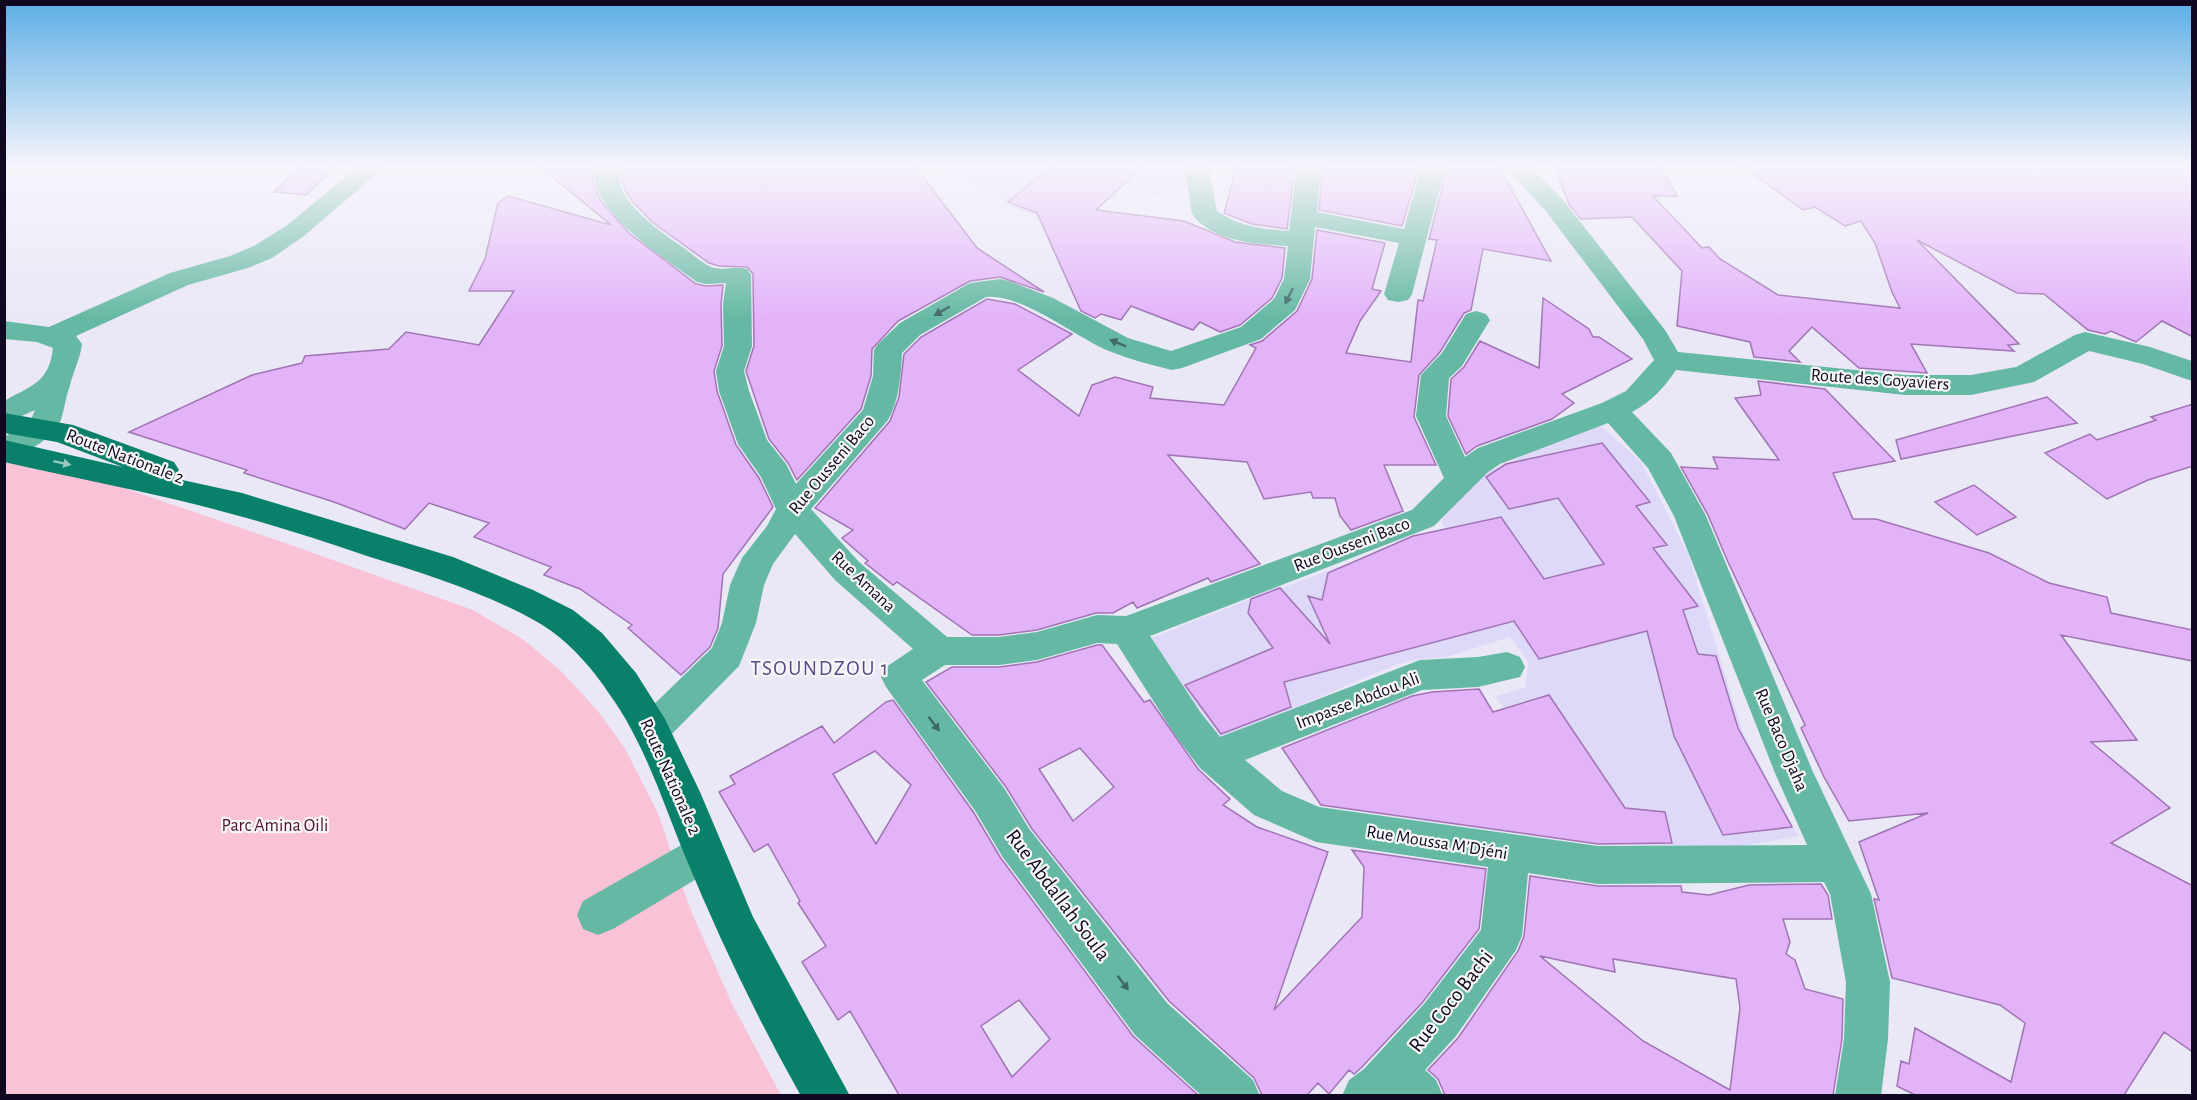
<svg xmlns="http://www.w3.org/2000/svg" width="2197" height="1100" font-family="'Alegreya Sans',sans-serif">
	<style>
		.built { fill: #ded8f9 }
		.green { fill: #fac2d6 }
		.building { fill: #e3b3fa; stroke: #9f74b2; stroke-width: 1.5; fill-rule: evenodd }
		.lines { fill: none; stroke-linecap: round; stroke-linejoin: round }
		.minor { fill: #65b8a3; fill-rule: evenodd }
		.major { fill: #08806a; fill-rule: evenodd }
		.oneway { fill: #3f6968 }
		.oneway2 { fill: #97c7bf }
		.labels { text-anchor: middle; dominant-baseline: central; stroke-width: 4.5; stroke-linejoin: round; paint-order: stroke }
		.street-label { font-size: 18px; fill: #100821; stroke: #f7f7f7 }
		.park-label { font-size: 18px; fill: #511131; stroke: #f7f7f7 }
		.quarter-label { font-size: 21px; letter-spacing: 1.5px; fill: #5b4989; stroke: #f7f7f7 }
		.near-street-label { font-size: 21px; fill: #100821; stroke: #f7f7f7 }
	</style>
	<rect width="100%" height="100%" fill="#eae7f7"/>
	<path class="built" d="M927,165H1171L1195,184L1173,194L1165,189L1155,197L1112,182L1061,224L1001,204L1005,201Z
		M1598,423L1641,462L1688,554L1743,733L1798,836L1709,852L1586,840L1496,696L1525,688L1529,662L1510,637L1446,657L1418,659L1395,665L1221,739L1149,639L1248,600L1250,595L1273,586L1282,588L1348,563L1372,569L1449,535L1441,521L1481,475L1479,472L1496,468Z"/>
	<path class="green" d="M5,462L109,483L285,543L473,610L524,640L562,672L597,710L624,747L658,813L689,906L732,1004L781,1095L5,1096Z"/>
	<path class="building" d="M302,165H336L306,195L274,192Z
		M538,165H593V183L600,200L629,233L696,284L706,286L723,285L721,304L722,346L714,371L717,391L736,445L759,478L773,507L723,574L718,628L710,647L681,675L628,628L632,625L580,589L544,575L551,567L474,537L489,523L429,503L405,529L334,502L244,473L247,470L129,432L252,375L302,363L305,356L389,349L406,332L479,345L514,291H469L485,259L498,203L508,196L611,225Z
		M621,165H914L977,248L1044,292L1000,277L970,281L898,321L872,349L871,376L861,409L797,480L788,463L769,439L746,371L754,346L753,274L747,267L719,266L709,263L652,222L632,201L625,190L621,178Z
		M1053,165H1145L1096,210L1184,221L1235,242L1285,248L1282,278L1272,298L1240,325L1220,332L1200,322L1193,330L1131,306L1121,320L1101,314L1095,318L1081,311L1037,213L1008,202Z
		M1237,165H1295L1287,229L1252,224L1224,213Z
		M1323,165H1420L1402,226L1319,210Z
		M1448,165H1498L1551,261L1483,249L1471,310L1464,313L1440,352L1419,375L1414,417L1436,465H1384L1403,511L1351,530L1340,516L1335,498H1313L1311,492L1264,499L1247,462L1168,455L1260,564L1211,582L1208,578L1137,608L1133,602L1113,613H1096L1037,630L999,635H972L897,582L893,585L865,563L868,561L842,538L853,530L815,508L890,421L899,397L904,354L921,337L987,299L1015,304L1072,334L1018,370L1079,416L1092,385L1115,377L1153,387L1150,398L1224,405L1256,348L1250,345L1262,341L1297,311L1312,279L1317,230L1385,243L1372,289L1381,291L1360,321L1346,353L1411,362L1418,300L1423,301L1437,240L1429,239Z
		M1554,165H1660L1677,196H1653L1702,248L1709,247L1720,259L1778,295L1900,308L1892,292L1875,243L1861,221L1845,226L1815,207L1803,210L1741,165H2193V337L2162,321L2136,342L2111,331L2105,334L2088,330L2044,294L2017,293L1917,240L2019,344L2008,345L2014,351L1911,344L1927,373L1859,368L1812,327L1789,351L1800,362L1754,357L1750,342L1677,326L1682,271L1632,217L1581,219L1569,204Z
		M1543,298L1589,329L1593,337H1599L1632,359L1562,394L1574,403L1552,419L1477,446L1466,454L1448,416L1451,379L1464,367L1480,341L1539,368Z
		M1758,381L1825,389L1895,461L1833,473L1853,519H1876L1989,553L2049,583L2107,597L2111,613L2193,630V661L2061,635L2137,740L2091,742L2170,808L2111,843L2193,886V1052L2164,1032L2124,1095H1915L1897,1086L1901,1061L1909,1064L1915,1028L2011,1082L2025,1023L2000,1005L1892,978L1874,899L1879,900L1859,842L1928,813L1849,821L1824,777L1801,728L1805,725L1728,562L1708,515L1681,467L1718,469L1713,457L1779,460L1735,398L1761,395Z
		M2047,397L2077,423L1901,459L1896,440Z
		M2193,404V466L2148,480L2107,499L2045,453L2090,434L2097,440L2156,420L2151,417Z
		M1602,443L1650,502L1636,506L1667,545L1653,548L1698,606L1683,610L1698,654L1716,656L1738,728L1792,827L1723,835L1674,736L1647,631L1539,659L1514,621L1284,682L1291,707L1221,734L1185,685L1273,648L1248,613L1251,599L1280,588L1330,644L1308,596L1322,600L1328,573L1413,536L1501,517L1544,579L1604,564L1558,498L1509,509L1486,477L1506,464Z
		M1974,485L2016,517L1977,535L1935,502Z
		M1097,645H1102L1144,702L1150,700L1198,769L1230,799L1223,805L1257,827L1328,852L1274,1010L1362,917L1364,867L1352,850L1486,869L1479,929L1422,1003L1362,1067L1354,1074L1349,1070L1329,1094L1318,1083L1307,1095H1262L1254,1078L1169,1001L1032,829L1006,787L926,682L952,667H999L1037,662ZM1080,748L1114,787L1073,821L1039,769Z
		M1479,689L1493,712L1549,695L1625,808L1665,812L1672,843L1598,844L1321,805L1282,748L1412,696L1432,692Z
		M893,700L974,813L1000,857L1133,1036L1198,1095H899L850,1011L838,1020L802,962L826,946L798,903L800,901L768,844L754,852L719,792L735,784L730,776L822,726L834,743L886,702ZM875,751L911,785L876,844L833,774ZM1019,1000L1050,1039L1012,1077L981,1026Z
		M1530,876L1598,886H1681L1682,892L1709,895L1749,885L1821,884L1828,895L1832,919H1783L1790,942L1786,954L1795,960L1805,989L1843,999L1842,1039L1833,1095H1445L1438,1079L1428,1070L1458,1038L1518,951L1524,936ZM1540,956L1615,972L1613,959L1736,979L1740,1008L1730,1090L1643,1041Z"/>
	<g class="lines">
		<path class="minor" d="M360,165H387L304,236L272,258L248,268L188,285L76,336L82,344C80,359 74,370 70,385C59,418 68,426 34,447C24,453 16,459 4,462V437L30,422L35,410L4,424V401C32,385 49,383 53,348L37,342L4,339V321L49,327L170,273L230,256L254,246L286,226Z
			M595,165H619C612,201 660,231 684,248C692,254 702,263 711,267C721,271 736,266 747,269L751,275L752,346L744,371L749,391L767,440L786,464L796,484L863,410L873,376L874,350L878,344L900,323L970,283L1000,279L1009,281L1053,298L1128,338L1171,351L1241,327L1274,299L1284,279L1288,246C1257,244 1212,242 1192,214L1184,165H1208L1217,211C1240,227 1262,229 1289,231L1297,165H1321L1317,212L1404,229L1422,165H1446L1412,294L1408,300L1398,302L1388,300L1384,294L1399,243L1315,227L1310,279L1295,310L1261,339L1182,368L1172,370C1151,365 1129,359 1109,351C1075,337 1022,293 986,297L920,335L902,353C901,375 899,401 888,420L811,509L859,562L947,637H999L1037,632L1097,615L1126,616L1412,510L1444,478L1416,416L1421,375L1442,353L1466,314L1476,311L1486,314L1490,320L1462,366L1449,378L1446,416L1465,457L1478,448L1602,403L1626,391L1654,360L1643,339L1545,210L1503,165H1529L1563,200L1665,330L1678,352L1905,375H1971L2016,367L2075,335L2085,332L2150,347L2192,361V381L2143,364L2089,351L2034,382L1971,395H1905L1676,370C1664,388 1651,402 1632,412L1671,453L1706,516L1813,772L1871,894L1890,982L1888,1039L1881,1096H1835L1844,1039L1846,982L1830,894L1824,882L1598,884L1528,873L1522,936L1516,950L1456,1036L1425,1070L1436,1080L1443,1096H1342L1349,1080L1364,1069L1424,1004L1481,930L1488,867L1316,842L1254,815L1200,768L1175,735L1117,644L1097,643L1037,660L999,665H945L922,680L1004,788L1030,830L1167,1003L1253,1080L1260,1096H1202L1135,1035L1002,856L976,812L886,687L881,677L886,667L913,649L835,580L795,534L773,564L764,585L756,623L739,666L665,741L652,746L639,741L633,730L639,719L712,648L722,623L730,585L742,558L767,526L776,509L761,477L738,444L719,391L716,371L724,346L723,304L726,283L706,284L697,282C666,259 585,210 595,165ZM1608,423L1648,468L1674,516L1775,773L1807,845L1598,846L1319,807L1282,791L1245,760L1422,690L1478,687L1520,677L1525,667L1520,657L1507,652L1478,657L1420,660L1220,737L1201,713L1150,636L1434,526L1488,472L1500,464Z
			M704,835L718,840L724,853L718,866L613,929L598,935L583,929L577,915L583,901L690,840Z"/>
		<path class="major" d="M4,413L73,425L174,462L179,470L173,478L242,493L453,557L533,590L573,610L602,633L636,673L665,719L700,792L753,917L850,1096H801C757,1018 719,938 685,856C662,800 645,744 610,695C594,671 574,647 550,630C502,598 426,574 370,557C328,543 286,529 243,517C165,495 84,480 4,462V440L123,467L57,442L4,433Z"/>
	</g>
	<defs><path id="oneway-solid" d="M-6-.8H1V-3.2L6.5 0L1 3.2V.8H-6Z" transform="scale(1.5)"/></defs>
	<g class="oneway">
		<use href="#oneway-solid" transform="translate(1289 296) rotate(116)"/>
		<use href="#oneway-solid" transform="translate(942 311) rotate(150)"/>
		<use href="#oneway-solid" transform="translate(1118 343) rotate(-157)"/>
		<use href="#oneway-solid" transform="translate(934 724) rotate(53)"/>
		<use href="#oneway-solid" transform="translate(1123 983) rotate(53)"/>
	</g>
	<use class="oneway2" href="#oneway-solid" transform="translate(62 463) rotate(12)"/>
	<linearGradient id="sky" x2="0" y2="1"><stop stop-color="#5aaee5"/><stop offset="0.52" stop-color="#f6f4fb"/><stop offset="1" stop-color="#f6f4fb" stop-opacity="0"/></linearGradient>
	<rect width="2197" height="319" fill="url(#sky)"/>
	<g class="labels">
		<g class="street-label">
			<text transform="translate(1880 380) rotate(4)">Route des Goyaviers</text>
			<text transform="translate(125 457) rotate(21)">Route Nationale 2</text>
			<text transform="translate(832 465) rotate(-50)">Rue Ousseni Baco</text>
			<text transform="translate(1352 545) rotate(-21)">Rue Ousseni Baco</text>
			<text transform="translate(863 582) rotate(43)">Rue Amana</text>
			<text transform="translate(1358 701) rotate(-21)">Impasse Abdou Ali</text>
			<text transform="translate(1781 740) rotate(67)">Rue Baco Djaha</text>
			<text transform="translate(670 777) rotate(66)">Route Nationale 2</text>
			<text transform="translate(1437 843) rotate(9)">Rue Moussa M’Djéni</text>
		</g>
		<g class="park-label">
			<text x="275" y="826">Parc Amina Oili</text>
		</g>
		<g class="quarter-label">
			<text x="820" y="668">TSOUNDZOU 1</text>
		</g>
		<g class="near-street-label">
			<text transform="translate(1058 895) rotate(53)">Rue Abdallah Soula</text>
			<text transform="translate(1451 1001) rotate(-52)">Rue Coco Bachi</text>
		</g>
	</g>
	<rect width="2197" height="1100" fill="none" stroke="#100821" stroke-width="12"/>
</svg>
